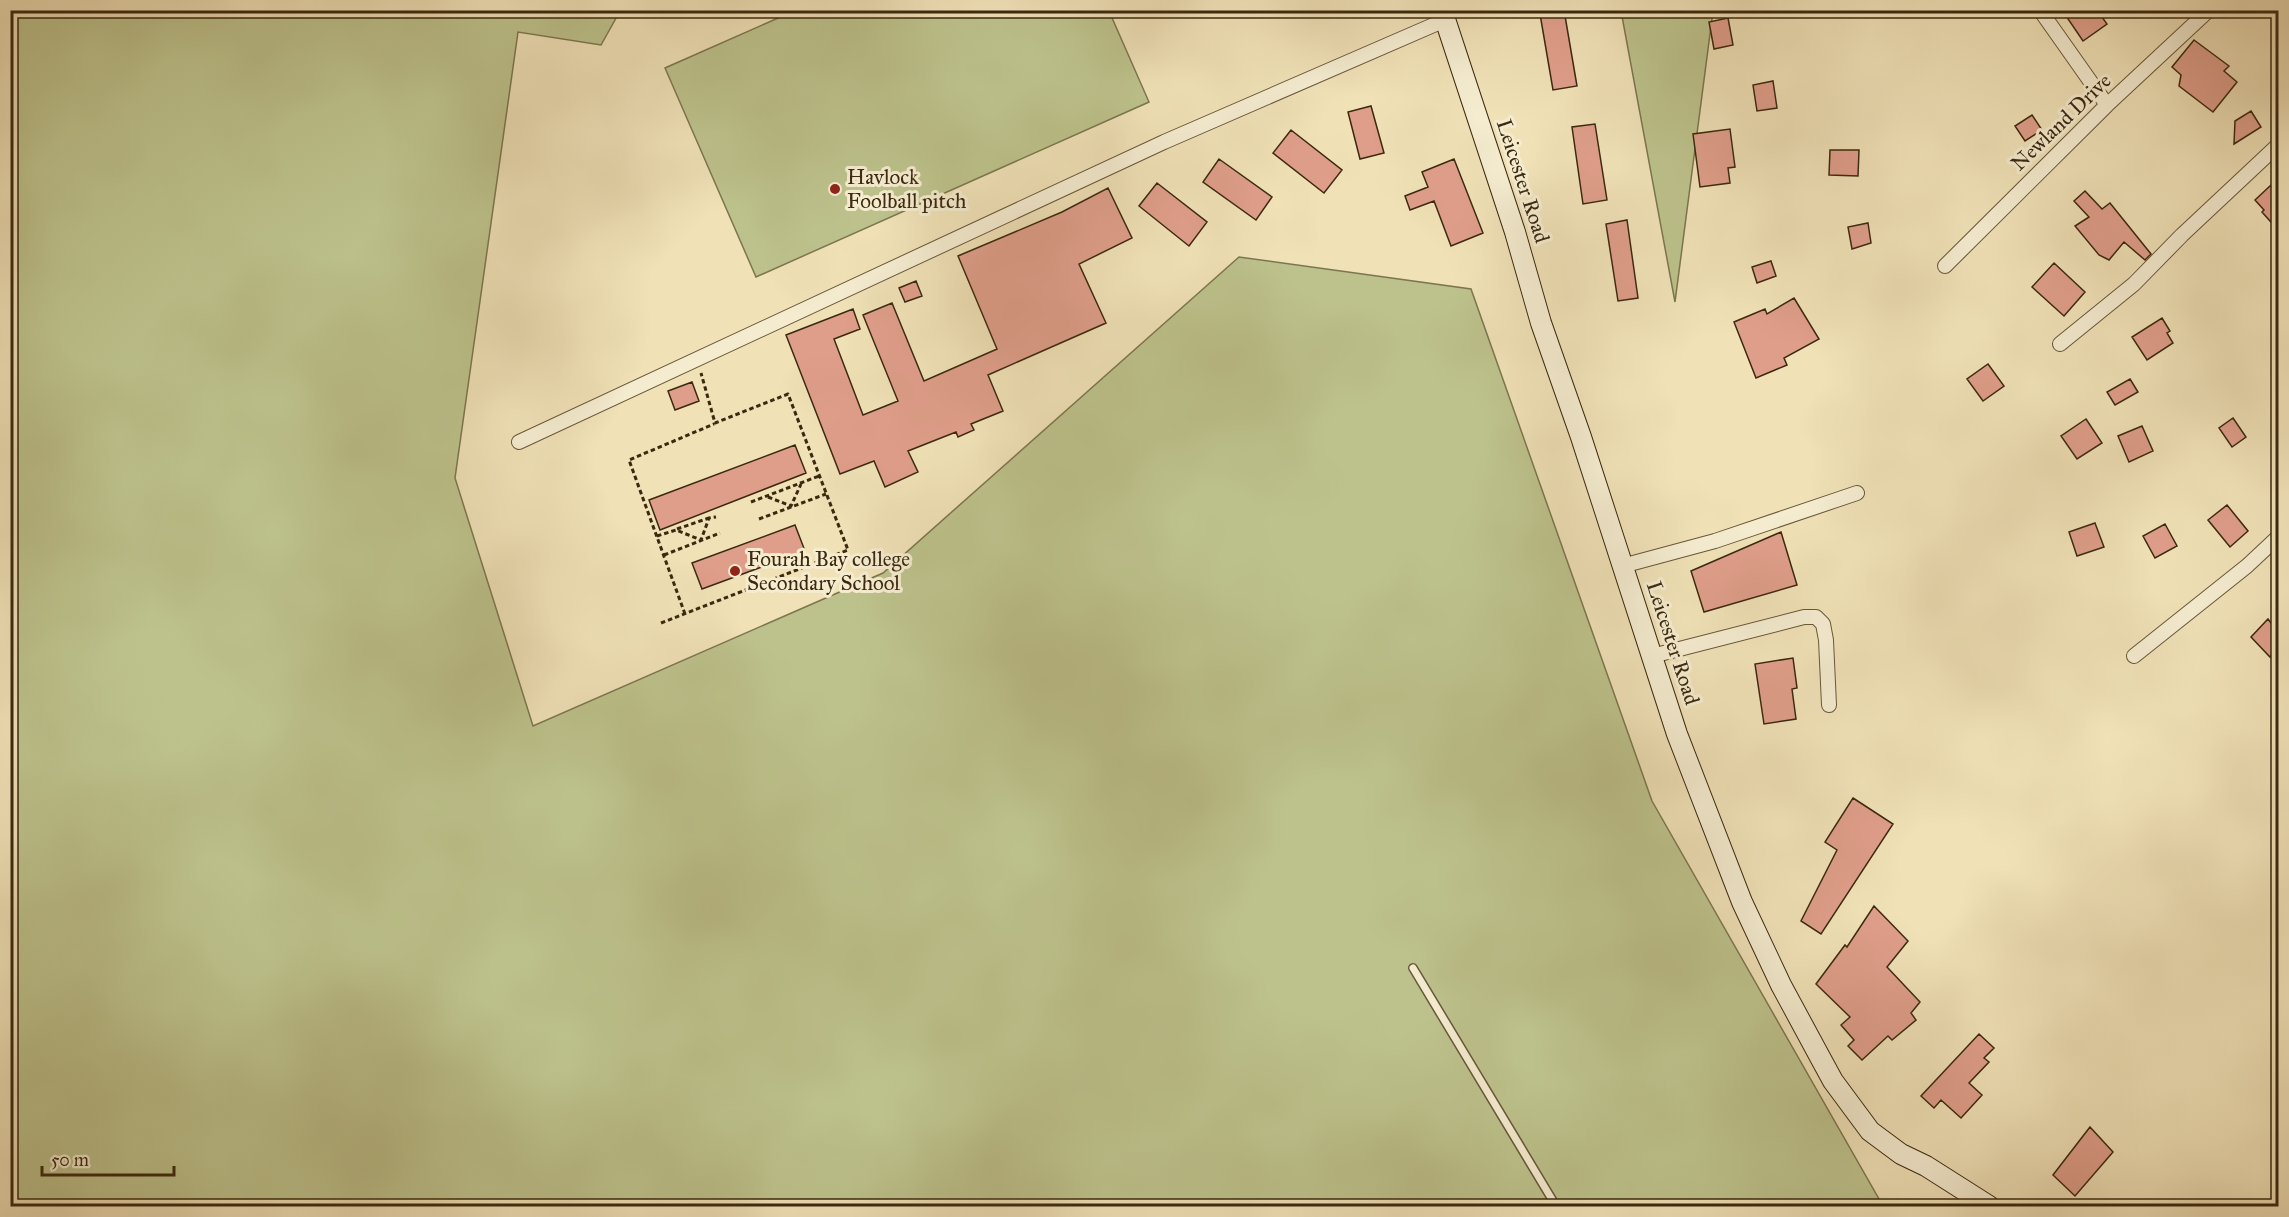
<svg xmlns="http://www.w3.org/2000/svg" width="2289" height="1217" font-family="'IM FELL Great Primer',serif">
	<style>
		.green { fill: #bdc28c; stroke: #7c764e; stroke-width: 1.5 }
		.building { fill: #df9e8a; stroke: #3b290f; stroke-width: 1.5 }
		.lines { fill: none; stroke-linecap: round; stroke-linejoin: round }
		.lane-casing { stroke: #685739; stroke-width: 10 }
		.street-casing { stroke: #685739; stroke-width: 16 }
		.secondary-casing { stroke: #3b290f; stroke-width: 22 }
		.path { stroke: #3b290f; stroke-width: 3; stroke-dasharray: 4.5 3; stroke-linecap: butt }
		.lane { stroke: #f5ecd0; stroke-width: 7 }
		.street { stroke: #f5ecd0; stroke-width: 14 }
		.secondary { stroke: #f5ecd0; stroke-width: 20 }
		.poi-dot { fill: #8f2418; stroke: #f5ecd0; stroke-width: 2 }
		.labels { text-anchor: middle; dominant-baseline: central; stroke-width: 6; stroke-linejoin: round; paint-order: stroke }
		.street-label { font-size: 21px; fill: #3b290f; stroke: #f5ecd0 }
		.poi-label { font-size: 21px; fill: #3b290f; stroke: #f5ecd0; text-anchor: start }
	</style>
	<rect width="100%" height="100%" fill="#f0e1b7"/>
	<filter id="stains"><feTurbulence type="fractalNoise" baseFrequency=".00333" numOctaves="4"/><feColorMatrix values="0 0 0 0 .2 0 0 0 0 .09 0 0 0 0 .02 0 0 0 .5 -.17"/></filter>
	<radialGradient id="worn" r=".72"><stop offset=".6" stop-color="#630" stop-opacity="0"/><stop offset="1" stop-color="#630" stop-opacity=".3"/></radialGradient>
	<path class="green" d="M10,11H620L601,45L518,32L455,478L533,726L883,573L1239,257L1471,289L1652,801L1883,1206H11Z
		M794,11H1109L1149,102L756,277L665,68Z
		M1621,11H1713L1675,302Z"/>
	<path class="building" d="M1564,10L1577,86L1553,90L1540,14Z
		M2062,10H2097L2107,24L2083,41Z
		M1728,18L1733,45L1714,49L1709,22Z
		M2194,40L2229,66L2224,71L2237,82L2213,112L2179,86L2181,75L2172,67Z
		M1773,81L1777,108L1757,111L1753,85Z
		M1371,106L1384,153L1360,159L1348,112Z
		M2251,111L2261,127L2234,144L2235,121Z
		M2032,115L2042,130L2025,141L2015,126Z
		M1595,124L1607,200L1583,204L1572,127Z
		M1730,129L1735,167L1728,168L1730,183L1700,187L1693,134Z
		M1291,130L1342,170L1324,193L1273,153Z
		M1830,150H1859L1858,176L1829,175Z
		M1219,159L1272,197L1256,220L1203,182Z
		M1454,159L1483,233L1451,246L1434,201L1410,210L1405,196L1428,187L1422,172Z
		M1157,183L1207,222L1189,246L1139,206Z
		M2271,185L2278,193V230L2262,212L2264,210L2255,200Z
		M1108,188L1132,238L1079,264L1106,323L988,375L1003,411L971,424L974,430L958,437L956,432L908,451L918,472L885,487L874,461L840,474L786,335L853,309L860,329L834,339L863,415L898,401L863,315L892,303L924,381L997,349L958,256L1062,212Z
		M2085,191L2102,209L2110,203L2151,254L2145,260L2124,242L2109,260L2099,255L2075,226L2089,217L2074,201Z
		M1627,220L1638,298L1618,301L1606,224Z
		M1868,223L1871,243L1852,249L1848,227Z
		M1771,261L1776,276L1757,283L1752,267Z
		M2054,263L2085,292L2064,316L2032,287Z
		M916,281L922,296L905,302L899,288Z
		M1794,298L1819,339L1784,358L1787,365L1756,378L1734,322L1765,309L1767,314Z
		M2162,318L2170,331L2167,333L2173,343L2147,360L2132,337Z
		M1988,364L2004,386L1983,401L1967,379Z
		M2130,379L2138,392L2115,405L2107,392Z
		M692,382L699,401L675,410L668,391Z
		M2233,418L2246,437L2232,447L2219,428Z
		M2086,419L2102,443L2077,459L2061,436Z
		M2142,426L2153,451L2129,462L2118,436Z
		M795,445L806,473L660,530L649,500Z
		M2227,505L2248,531L2230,547L2208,520Z
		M2095,523L2104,547L2077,556L2069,532Z
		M2165,524L2177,546L2155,558L2143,536Z
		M795,525L805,551L702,589L692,563Z
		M1781,532L1797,585L1704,612L1691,571Z
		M2268,619L2278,632V647L2270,657L2251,637Z
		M1793,658L1797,688L1792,689L1796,719L1764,724L1755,664Z
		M1853,798L1893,824L1821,934L1801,921L1837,850L1825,842Z
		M1874,906L1908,941L1887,967L1920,1002L1911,1013L1916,1020L1892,1040L1888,1036L1862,1060L1848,1046L1854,1040L1841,1025L1850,1017L1816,984L1845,945L1847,947Z
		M1979,1034L1994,1048L1984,1058L1989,1062L1969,1083L1982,1095L1961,1118L1941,1100L1934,1108L1921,1096Z
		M2090,1127L2113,1152L2075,1196L2053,1175Z"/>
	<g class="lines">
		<g class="lane-casing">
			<path id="lane" d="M1413,968L1556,1206"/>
		</g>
		<g class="street-casing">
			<path id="street" d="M2040,10L2107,105
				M1945,266L2107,105L2209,10
				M2060,344L2134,284L2182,235L2278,145
				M519,442L1164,142L1445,20
				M1622,566L1715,541L1857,493
				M1652,656L1804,617H1816L1823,624L1826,640L1829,705
				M2134,656L2247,566L2278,537"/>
		</g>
		<g class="secondary-casing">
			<path id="secondary" d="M1442,10L1515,232L1541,323L1581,437L1677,734L1742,902L1781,985L1821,1059L1833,1081L1870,1131L1901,1154L1926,1166L1989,1206"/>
		</g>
		<path class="path" d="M768,497L791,506L801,484
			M751,502L819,476
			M759,519L826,494
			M677,529L709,518
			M657,536L676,530L701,540L709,518L716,517
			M664,555L720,533
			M685,614L629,460L714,424
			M661,623L848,550L788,394L715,423L701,373"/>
		<use href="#lane" class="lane"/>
		<use href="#street" class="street"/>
		<use href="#secondary" class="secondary"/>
	</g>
	<g class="poi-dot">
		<circle cx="835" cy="189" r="6"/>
		<circle cx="735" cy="571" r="6"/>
	</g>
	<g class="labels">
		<g class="street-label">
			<text transform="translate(2061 122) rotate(-44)">Newland Drive</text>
			<text transform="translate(1523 181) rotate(72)">Leicester Road</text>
			<text transform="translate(1673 643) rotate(72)">Leicester Road</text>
		</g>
		<g class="poi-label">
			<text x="847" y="177">Havlock<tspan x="847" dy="24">Foolball pitch</tspan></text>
			<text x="747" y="559">Fourah Bay college<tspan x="747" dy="24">Secondary School</tspan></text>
		</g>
	</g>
	<rect width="2289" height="1217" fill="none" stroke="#f0e1b7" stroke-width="36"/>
	<rect x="12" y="12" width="2265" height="1193" fill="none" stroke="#3b290f" stroke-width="3"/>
	<rect x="18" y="18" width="2253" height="1181" fill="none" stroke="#3b290f" stroke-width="1.5"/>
	<path d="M42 1166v9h132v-9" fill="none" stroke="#3b290f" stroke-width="3"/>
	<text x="51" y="1166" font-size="18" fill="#3b290f" stroke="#f5ecd0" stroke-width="4.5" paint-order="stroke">50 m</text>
	<rect width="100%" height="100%" filter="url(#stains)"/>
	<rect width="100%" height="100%" fill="url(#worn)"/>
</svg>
